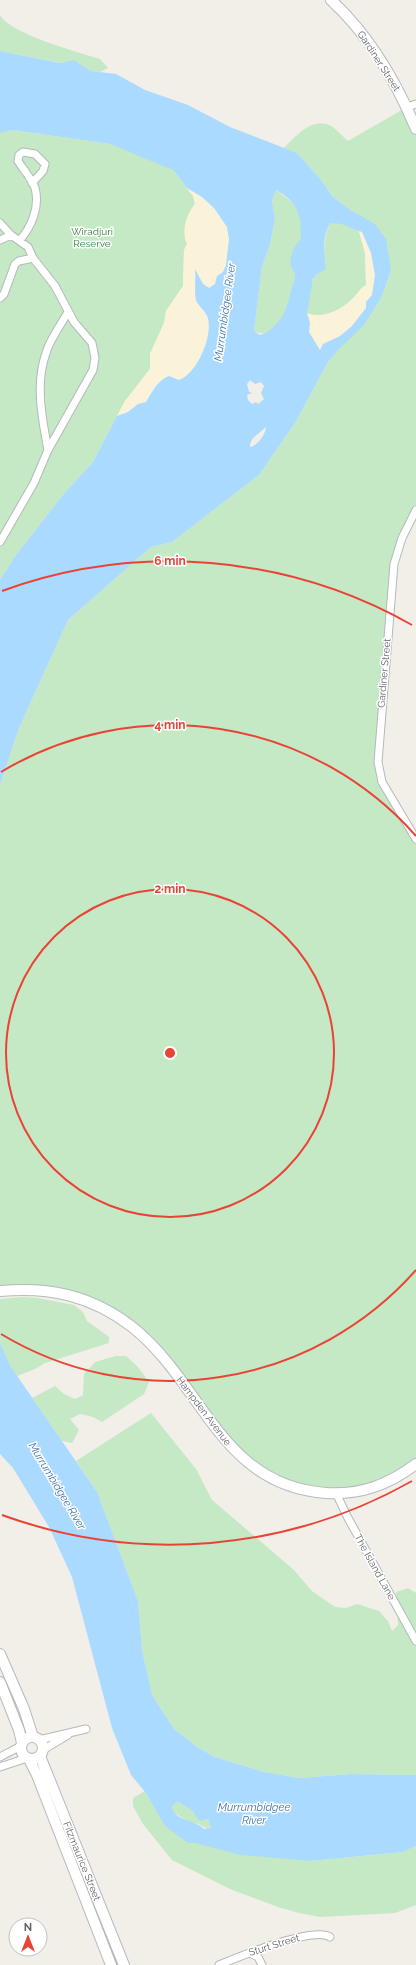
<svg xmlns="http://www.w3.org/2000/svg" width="416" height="1965" font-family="Raleway,sans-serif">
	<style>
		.green { fill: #c5e8c5 }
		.sand { fill: #fbf3d9 }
		.water { fill: #aadaff; fill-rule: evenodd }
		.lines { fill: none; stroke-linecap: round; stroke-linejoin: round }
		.street-casing { stroke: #b5b8bc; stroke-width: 9 }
		.secondary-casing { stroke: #b6babf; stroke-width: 12 }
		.street { stroke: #fff; stroke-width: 7 }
		.secondary { stroke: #fff; stroke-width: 10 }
		.ring { fill: none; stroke: #ea4335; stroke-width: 2 }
		.labels { text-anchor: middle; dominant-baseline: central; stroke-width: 3; stroke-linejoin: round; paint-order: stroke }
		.street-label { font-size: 10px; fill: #5f6368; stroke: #fff }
		.park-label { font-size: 10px; fill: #348238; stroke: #fff }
		.water-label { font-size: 11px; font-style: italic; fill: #4174aa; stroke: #fff }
		.centre { fill: #ea4335; stroke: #fff; stroke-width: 2 }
		.ring-label { font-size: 12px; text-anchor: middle; font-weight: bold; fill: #ea4335; stroke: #fff; stroke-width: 3; stroke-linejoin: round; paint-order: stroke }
	</style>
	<rect width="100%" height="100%" fill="#f1efe8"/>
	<path class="green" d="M0,15C10,34 78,52 100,59L108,68L100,72L91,71L74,60L61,63L0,51Z
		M407,107L416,129V510L397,552L379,772L416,839V1464L379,1486L312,1492L251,1466L142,1336L94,1304L0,1287V785L19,728L68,620L151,547L172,542L259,475L295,423L328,362L382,296L390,273L352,211L332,196L322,181L297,153L284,148C297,135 315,114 334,128C339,132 343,137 348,141Z
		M13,130L110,144L155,161L173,170L193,196L195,204C187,214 182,232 187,244L184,250L183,286L166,311L164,323L150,354V369L125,401L93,462L62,496L16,555L0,580V133Z
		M276,190L297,206L301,224V239L291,267C292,270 295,273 295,276C295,294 278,344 254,331L262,266L270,245L275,218L272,201Z
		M331,223H344L359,231L365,253L366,285C360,288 359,292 355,296C344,309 323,320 307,313C308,305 311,282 315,276C318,273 322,271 326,269C325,254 322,235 331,223Z
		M22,1297L37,1298L74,1305L83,1312L87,1321L109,1337V1343L45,1363L35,1369L17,1376L11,1367L0,1343V1299Z
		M116,1356H126L137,1366L149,1382L144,1394L102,1422L93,1417L80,1414L70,1419L79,1430L72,1443L62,1441L32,1398L55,1386L64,1394L75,1399L83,1395L84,1374L95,1362Z
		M151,1413L196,1469L212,1500L294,1570L312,1591L335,1607L346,1608L357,1604L379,1611L388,1621L392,1631L398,1625L396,1592L408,1588L416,1593V1775L351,1774L299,1778L264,1772L215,1757L197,1747L174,1729L152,1695L142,1650L138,1601L97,1492L76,1461Z
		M145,1791L188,1843H195L311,1861L403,1852L416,1846V1905L395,1913L320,1917L299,1913L278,1907L230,1889L172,1860L143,1824L133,1806V1798Z
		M178,1802L193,1811L202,1821L208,1819L211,1827L207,1829L199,1824L188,1822L174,1812L172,1807L174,1804Z"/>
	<path class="sand" d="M187,188C204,198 229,216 229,239C229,244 228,250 227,255C226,265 225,271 217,276L215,284L209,288L203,284L196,271V301L208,319V338L202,352V357C194,365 190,377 179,380L169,376L155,387L146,402L138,404L128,412L117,416L125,401L150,369V354L164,323L166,311L183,286L184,250L187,244C181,231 186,215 195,204L193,196Z
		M359,231L362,232L371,253L375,275L372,295L366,302V308L352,326L340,336L323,344L320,350C308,338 312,328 307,313C323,320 344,309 355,296C359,292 360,288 366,285L365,253Z"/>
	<path class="water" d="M0,51L60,63L74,60L91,71L116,74L145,90L188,105L230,127L297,153L322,181L332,196L352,211L375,224L386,239L391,270L382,296L364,325L339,349L328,362L295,423L259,475L172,542L151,547L68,620L19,728L0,785V580L16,555L62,496L93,462L117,416L128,412L138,404L146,402C152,392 158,380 169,376L179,380C197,374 213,336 208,318C206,311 198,306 196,300C194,291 196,279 195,269L203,284L209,288L215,284L217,276L223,272L226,265L229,239L227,227L214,208L202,197L187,188L173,170L110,144L13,130L0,133ZM276,190C299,203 301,214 301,239C294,246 289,256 291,267C292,270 295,273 295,276C295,281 292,287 291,291C287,310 280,328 260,335L254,331L262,266L270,245L275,218L272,201ZM331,223C345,223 350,228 362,232L371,253L375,275L372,295L366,302V308L352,326L340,336L323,344L320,350L309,332L310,323L307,313L313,279L316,275L326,269C325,254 321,234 331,223ZM250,380L255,384L261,382L264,386L261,393L264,399L258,404L256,402L252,404L248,400L247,395L252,393L249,392L247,384ZM266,427C266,434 257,446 250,447V444L253,438Z
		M0,1343L11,1367L97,1492L138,1601L142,1650L152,1695L174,1729L197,1747L215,1757L264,1772L299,1778L351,1774L416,1775V1846L403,1852L311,1861L241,1855L195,1843H188L165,1826L146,1793L131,1775L112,1728L72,1577L49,1527L13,1468L0,1454ZM178,1802L193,1811L197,1818L201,1821L208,1819L211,1828L204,1829C195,1819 177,1823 172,1807L174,1804Z"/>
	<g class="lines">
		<g class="street-casing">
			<path id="street" d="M407,107L416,104
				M0,223L11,235L28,247L33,258L55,286L74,322L92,343L95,358L93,370L48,450L34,483L0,542
				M0,240L11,235
				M20,240C32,226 40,206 35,188C32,179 23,169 18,161L19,155L23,152L35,154L45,164L43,171L32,183
				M0,298L4,294L15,264L19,261L33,258
				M48,450C42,419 35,383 46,353C50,339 61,325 68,312
				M416,510L402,538L394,564L378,762L382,782L416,839
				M336,1493L348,1518L416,1641
				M39,1740L86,1729
				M43,1750L68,1735
				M0,1757L21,1746
				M0,1767L27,1758
				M252,1954L258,1957L262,1965
				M219,1965C238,1957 314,1926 330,1937"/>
		</g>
		<g class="secondary-casing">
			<path id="secondary" d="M331,0C369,35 396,81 416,129
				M0,1291C50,1287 90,1295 131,1326C203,1382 220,1486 326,1493C361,1495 388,1485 416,1464
				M0,1654L24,1709L33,1737
				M0,1682L19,1730L22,1743
				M21 1748a11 11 0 1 1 22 0a11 11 0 1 1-22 0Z
				M40,1756L124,1965
				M29,1759L37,1775L111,1965"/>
		</g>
		<use href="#street" class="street"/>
		<use href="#secondary" class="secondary"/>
	</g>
	<g class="ring">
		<circle cx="170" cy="1053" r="164"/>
		<path d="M416 1270A328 328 0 0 1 1 1334M1 772A328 328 0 0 1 416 836"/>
		<path d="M412 1481A492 492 0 0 1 2 1515M2 591A492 492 0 0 1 412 625"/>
	</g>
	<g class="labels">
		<g class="street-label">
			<text transform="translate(379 61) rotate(57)">Gardiner Street</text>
			<text transform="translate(384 673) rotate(-85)">Gardiner Street</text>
			<text transform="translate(204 1411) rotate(53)">Hampden Avenue</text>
			<text transform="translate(375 1567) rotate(61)">The Island Lane</text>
			<text transform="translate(82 1861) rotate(68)">Fitzmaurice Street</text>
			<text transform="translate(274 1945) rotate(-17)">Sturt Street</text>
		</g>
		<g class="park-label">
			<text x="92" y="231">Wiradjuri<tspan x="92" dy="12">Reserve</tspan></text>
		</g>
		<g class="water-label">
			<text transform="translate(225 312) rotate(-82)">Murrumbidgee River</text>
			<text transform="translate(57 1486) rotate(59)">Murrumbidgee River</text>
			<text x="254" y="1807">Murrumbidgee<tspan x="254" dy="13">River</tspan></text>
		</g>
	</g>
	<circle cx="170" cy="1053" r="6" class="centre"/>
	<g class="ring-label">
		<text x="170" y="565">6 min</text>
		<text x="170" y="729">4 min</text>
		<text x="170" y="893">2 min</text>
	</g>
	<g transform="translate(28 1937)"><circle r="19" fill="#ffffff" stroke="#bfc1c3"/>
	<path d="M0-3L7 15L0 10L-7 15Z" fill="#ea4335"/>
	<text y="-6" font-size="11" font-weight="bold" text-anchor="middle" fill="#5f6368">N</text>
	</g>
</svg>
